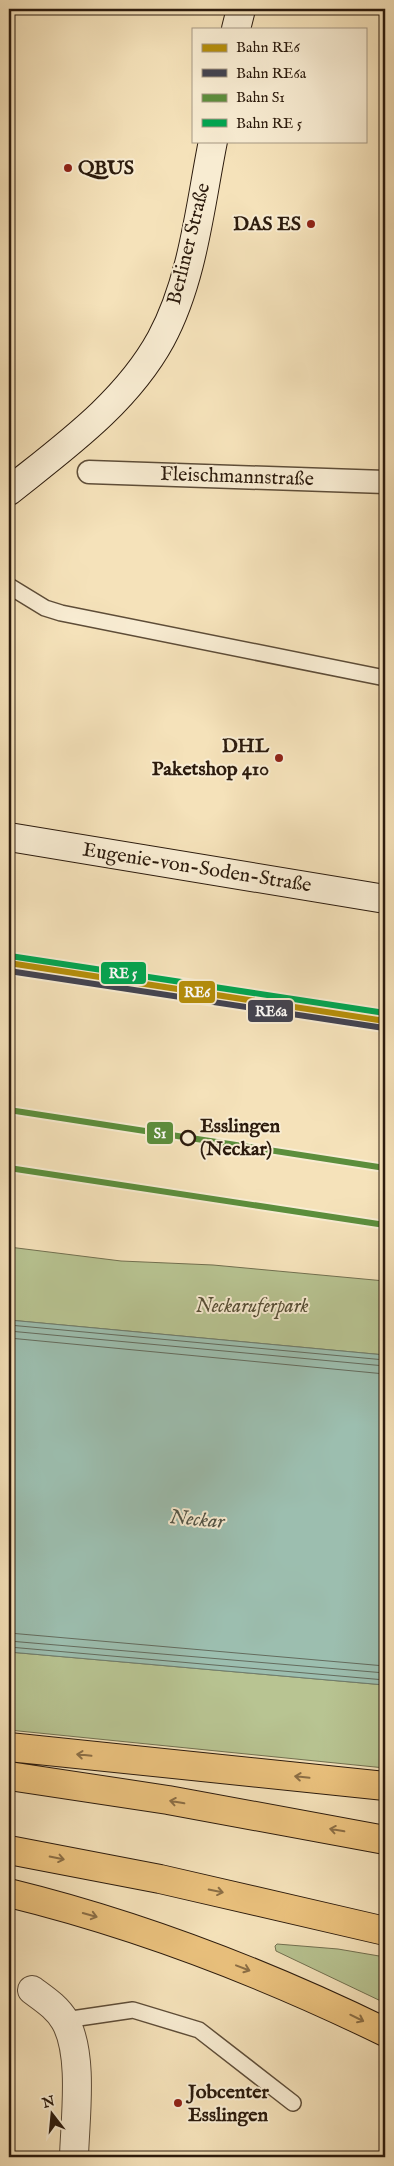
<svg xmlns="http://www.w3.org/2000/svg" width="394" height="2166" font-family="'IM FELL English',serif">
	<style>
		.green { fill: #b8c492; stroke: #727050 }
		.water { fill: #9cbeaf; stroke: #6f7d6e }
		.lines { fill: none; stroke-linecap: round; stroke-linejoin: round }
		.shore { stroke: #646c5e; stroke-width: 1 }
		.service-casing { stroke: #5e4d38; stroke-width: 18 }
		.pedestrian-casing { stroke: #5e4d38; stroke-width: 25 }
		.minor-casing { stroke: #5e4d38; stroke-width: 30 }
		.secondary-casing { stroke: #2c1b0d; stroke-width: 30 }
		.trunk-casing { stroke: #2c1b0d; stroke-width: 30 }
		.service { stroke: #f8ecd2; stroke-width: 15 }
		.pedestrian { stroke: #f8ecd2; stroke-width: 22 }
		.minor { stroke: #f8ecd2; stroke-width: 28 }
		.secondary { stroke: #f8ecd2; stroke-width: 28 }
		.trunk { stroke: #eac17d; stroke-width: 28 }
		.rail-1-casing { stroke: #f8ecd2; stroke-width: 10 }
		.rail-2-casing { stroke: #f8ecd2; stroke-width: 10 }
		.rail-3-casing { stroke: #f8ecd2; stroke-width: 10 }
		.rail-4-casing { stroke: #f8ecd2; stroke-width: 10 }
		.rail-1 { stroke: #b58e0a; stroke-width: 6 }
		.rail-2 { stroke: #424351; stroke-width: 6 }
		.rail-3 { stroke: #5c8e3c; stroke-width: 6 }
		.rail-4 { stroke: #00a651; stroke-width: 6 }
		.oneway { stroke: #8b6e45 }
		.poi-dot { fill: #8f2418; stroke: #f8ecd2; stroke-width: 2 }
		.stop-dot { fill: #f8ecd2; stroke: #2c1b0d; stroke-width: 2.5 }
		.labels { text-anchor: middle; dominant-baseline: central; stroke-width: 4; stroke-linejoin: round; paint-order: stroke }
		.poi-label { font-size: 20px; font-weight: bold; fill: #2c1b0d; stroke: #f8ecd2; text-anchor: start }
		.street-label { font-size: 20px; fill: #2c1b0d; stroke: #f8ecd2 }
		.stop-label { font-size: 20px; font-weight: bold; fill: #2c1b0d; stroke: #f8ecd2; text-anchor: start }
		.park-label { font-size: 20px; font-style: italic; fill: #564e35; stroke: #f8ecd2 }
		.water-label { font-size: 21px; font-style: italic; fill: #535446; stroke: #f8ecd2 }
		.line-badge { stroke: #f8ecd2; stroke-width: 2 }
		.badge-label { font-size: 14px; text-anchor: middle; font-weight: bold; fill: #fff }
	</style>
	<rect width="100%" height="100%" fill="#f5e2ba"/>
	<filter id="stains"><feTurbulence type="fractalNoise" baseFrequency=".004" numOctaves="4"/><feColorMatrix values="0 0 0 0 .2 0 0 0 0 .09 0 0 0 0 .02 0 0 0 .5 -.17"/></filter>
	<radialGradient id="worn" r=".72"><stop offset=".6" stop-color="#630" stop-opacity="0"/><stop offset="1" stop-color="#630" stop-opacity=".3"/></radialGradient>
	<path class="green" d="M9,1247L121,1261L213,1265L385,1281V1355L9,1320Z
		M9,1652L385,1685V1768L9,1730Z
		M277,1944L338,1949L385,1957V2003L276,1951L275,1946Z"/>
	<path class="water" d="M9,1320L385,1355V1685L9,1652Z"/>
	<g class="lines">
		<path class="shore" d="M9,1325L385,1360
			M9,1331L385,1366
			M9,1338L385,1374
			M9,1633L385,1666
			M9,1641L385,1673
			M9,1647L385,1680"/>
		<g class="service-casing">
			<path id="service" d="M9,586L45,608L61,613L385,678
				M65,2020L133,2010L199,2030L293,2103"/>
		</g>
		<g class="pedestrian-casing">
			<path id="pedestrian" d="M89,472L385,482"/>
		</g>
		<g class="minor-casing">
			<path id="minor" d="M32,1990C44,1999 57,2007 65,2021C84,2054 75,2119 74,2157"/>
		</g>
		<g class="secondary-casing">
			<path id="secondary" d="M236,29L241,9
				M9,491C64,447 126,403 161,339C193,280 200,206 213,141
				M9,837L385,899"/>
		</g>
		<g class="trunk-casing">
			<path id="trunk" d="M9,1747L385,1786
				M9,1776L168,1800L385,1840
				M9,1850L160,1879L385,1931
				M9,1893C140,1925 264,1973 385,2032"/>
		</g>
		<use href="#service" class="service"/>
		<use href="#pedestrian" class="pedestrian"/>
		<use href="#minor" class="minor"/>
		<use href="#secondary" class="secondary"/>
		<use href="#trunk" class="trunk"/>
		<g class="rail-1-casing">
			<path id="rail-1" d="M9,963L385,1021"/>
		</g>
		<g class="rail-2-casing">
			<path id="rail-2" d="M9,971L384,1028"/>
		</g>
		<g class="rail-3-casing">
			<path id="rail-3" d="M9,1110L385,1168
				M9,1168L385,1225"/>
		</g>
		<g class="rail-4-casing">
			<path id="rail-4" d="M10,956L385,1013"/>
		</g>
		<use href="#rail-1" class="rail-1"/>
		<use href="#rail-2" class="rail-2"/>
		<use href="#rail-3" class="rail-3"/>
		<use href="#rail-4" class="rail-4"/>
	</g>
	<defs><path id="oneway-shaft" d="M-6 0H5M1.5-3L5.5 0L1.5 3" fill="none" stroke-width="1.6" stroke-linecap="round" stroke-linejoin="round" transform="scale(1.25)"/></defs>
	<g class="oneway">
		<use href="#oneway-shaft" transform="translate(84 1755) rotate(-174)"/>
		<use href="#oneway-shaft" transform="translate(302 1777) rotate(-174)"/>
		<use href="#oneway-shaft" transform="translate(177 1802) rotate(-170)"/>
		<use href="#oneway-shaft" transform="translate(337 1830) rotate(-170)"/>
		<use href="#oneway-shaft" transform="translate(57 1858) rotate(11)"/>
		<use href="#oneway-shaft" transform="translate(216 1891) rotate(12)"/>
		<use href="#oneway-shaft" transform="translate(90 1915) rotate(16)"/>
		<use href="#oneway-shaft" transform="translate(243 1968) rotate(21)"/>
		<use href="#oneway-shaft" transform="translate(357 2018) rotate(26)"/>
	</g>
	<g class="poi-dot">
		<circle cx="68" cy="168" r="5"/>
		<circle cx="311" cy="224" r="5"/>
		<circle cx="279" cy="758" r="5"/>
		<circle cx="178" cy="2103" r="5"/>
	</g>
	<circle class="stop-dot" cx="188" cy="1138" r="7"/>
	<g class="labels">
		<g class="poi-label">
			<text x="78" y="168">QBUS</text>
			<text x="301" y="224" text-anchor="end">DAS ES</text>
			<text x="269" y="746" text-anchor="end">DHL<tspan x="269" dy="23">Paketshop 410</tspan></text>
			<text x="188" y="2092">Jobcenter<tspan x="188" dy="23">Esslingen</tspan></text>
		</g>
		<g class="street-label">
			<text transform="translate(189 244) rotate(-76)">Berliner Straße</text>
			<text transform="translate(237 477) rotate(2)">Fleischmannstraße</text>
			<text transform="translate(197 868) rotate(9)">Eugenie-von-Soden-Straße</text>
		</g>
		<g class="stop-label">
			<text x="200" y="1126">Esslingen<tspan x="200" dy="23">(Neckar)</tspan></text>
		</g>
		<g class="park-label">
			<text x="252" y="1306">Neckaruferpark</text>
		</g>
		<g class="water-label">
			<text transform="translate(197 1520) rotate(5)">Neckar</text>
		</g>
	</g>
	<g class="line-badge">
		<rect x="100" y="961" width="47" height="24" rx="5" fill="#00a651"/>
		<rect x="178" y="980" width="38" height="24" rx="5" fill="#b58e0a"/>
		<rect x="247" y="999" width="47" height="24" rx="5" fill="#424351"/>
		<rect x="146" y="1121" width="28" height="24" rx="5" fill="#5c8e3c"/>
	</g>
	<g class="badge-label">
		<text x="123" y="978">RE 5</text>
		<text x="197" y="997">RE6</text>
		<text x="271" y="1016">RE6a</text>
		<text x="160" y="1138">S1</text>
	</g>
	<rect width="394" height="2166" fill="none" stroke="#f5e2ba" stroke-width="30"/>
	<rect x="10" y="10" width="374" height="2146" fill="none" stroke="#2c1b0d" stroke-width="2.5"/>
	<rect x="15" y="15" width="364" height="2136" fill="none" stroke="#2c1b0d"/>
	<rect x="192" y="28" width="175" height="115" fill="#f8ecd2" stroke="#a69883"/>
	<rect x="202" y="44" width="25" height="8" fill="#b58e0a" stroke="#a69883"/>
	<text x="236" y="52" font-size="15" fill="#2c1b0d">Bahn RE6</text>
	<rect x="202" y="69" width="25" height="8" fill="#424351" stroke="#a69883"/>
	<text x="236" y="78" font-size="15" fill="#2c1b0d">Bahn RE6a</text>
	<rect x="202" y="94" width="25" height="8" fill="#5c8e3c" stroke="#a69883"/>
	<text x="236" y="102" font-size="15" fill="#2c1b0d">Bahn S1</text>
	<rect x="202" y="119" width="25" height="8" fill="#00a651" stroke="#a69883"/>
	<text x="236" y="128" font-size="15" fill="#2c1b0d">Bahn RE 5</text>
	<g transform="translate(52 2114) rotate(344)" stroke="#f8ecd2" stroke-width="4" paint-order="stroke">
	<path d="M0-4L9 19L0 12L-9 19Z" fill="#2c1b0d"/>
	<text y="-8" font-size="14" font-weight="bold" text-anchor="middle" fill="#2c1b0d">N</text>
	</g>
	<rect width="100%" height="100%" filter="url(#stains)"/>
	<rect width="100%" height="100%" fill="url(#worn)"/>
</svg>
